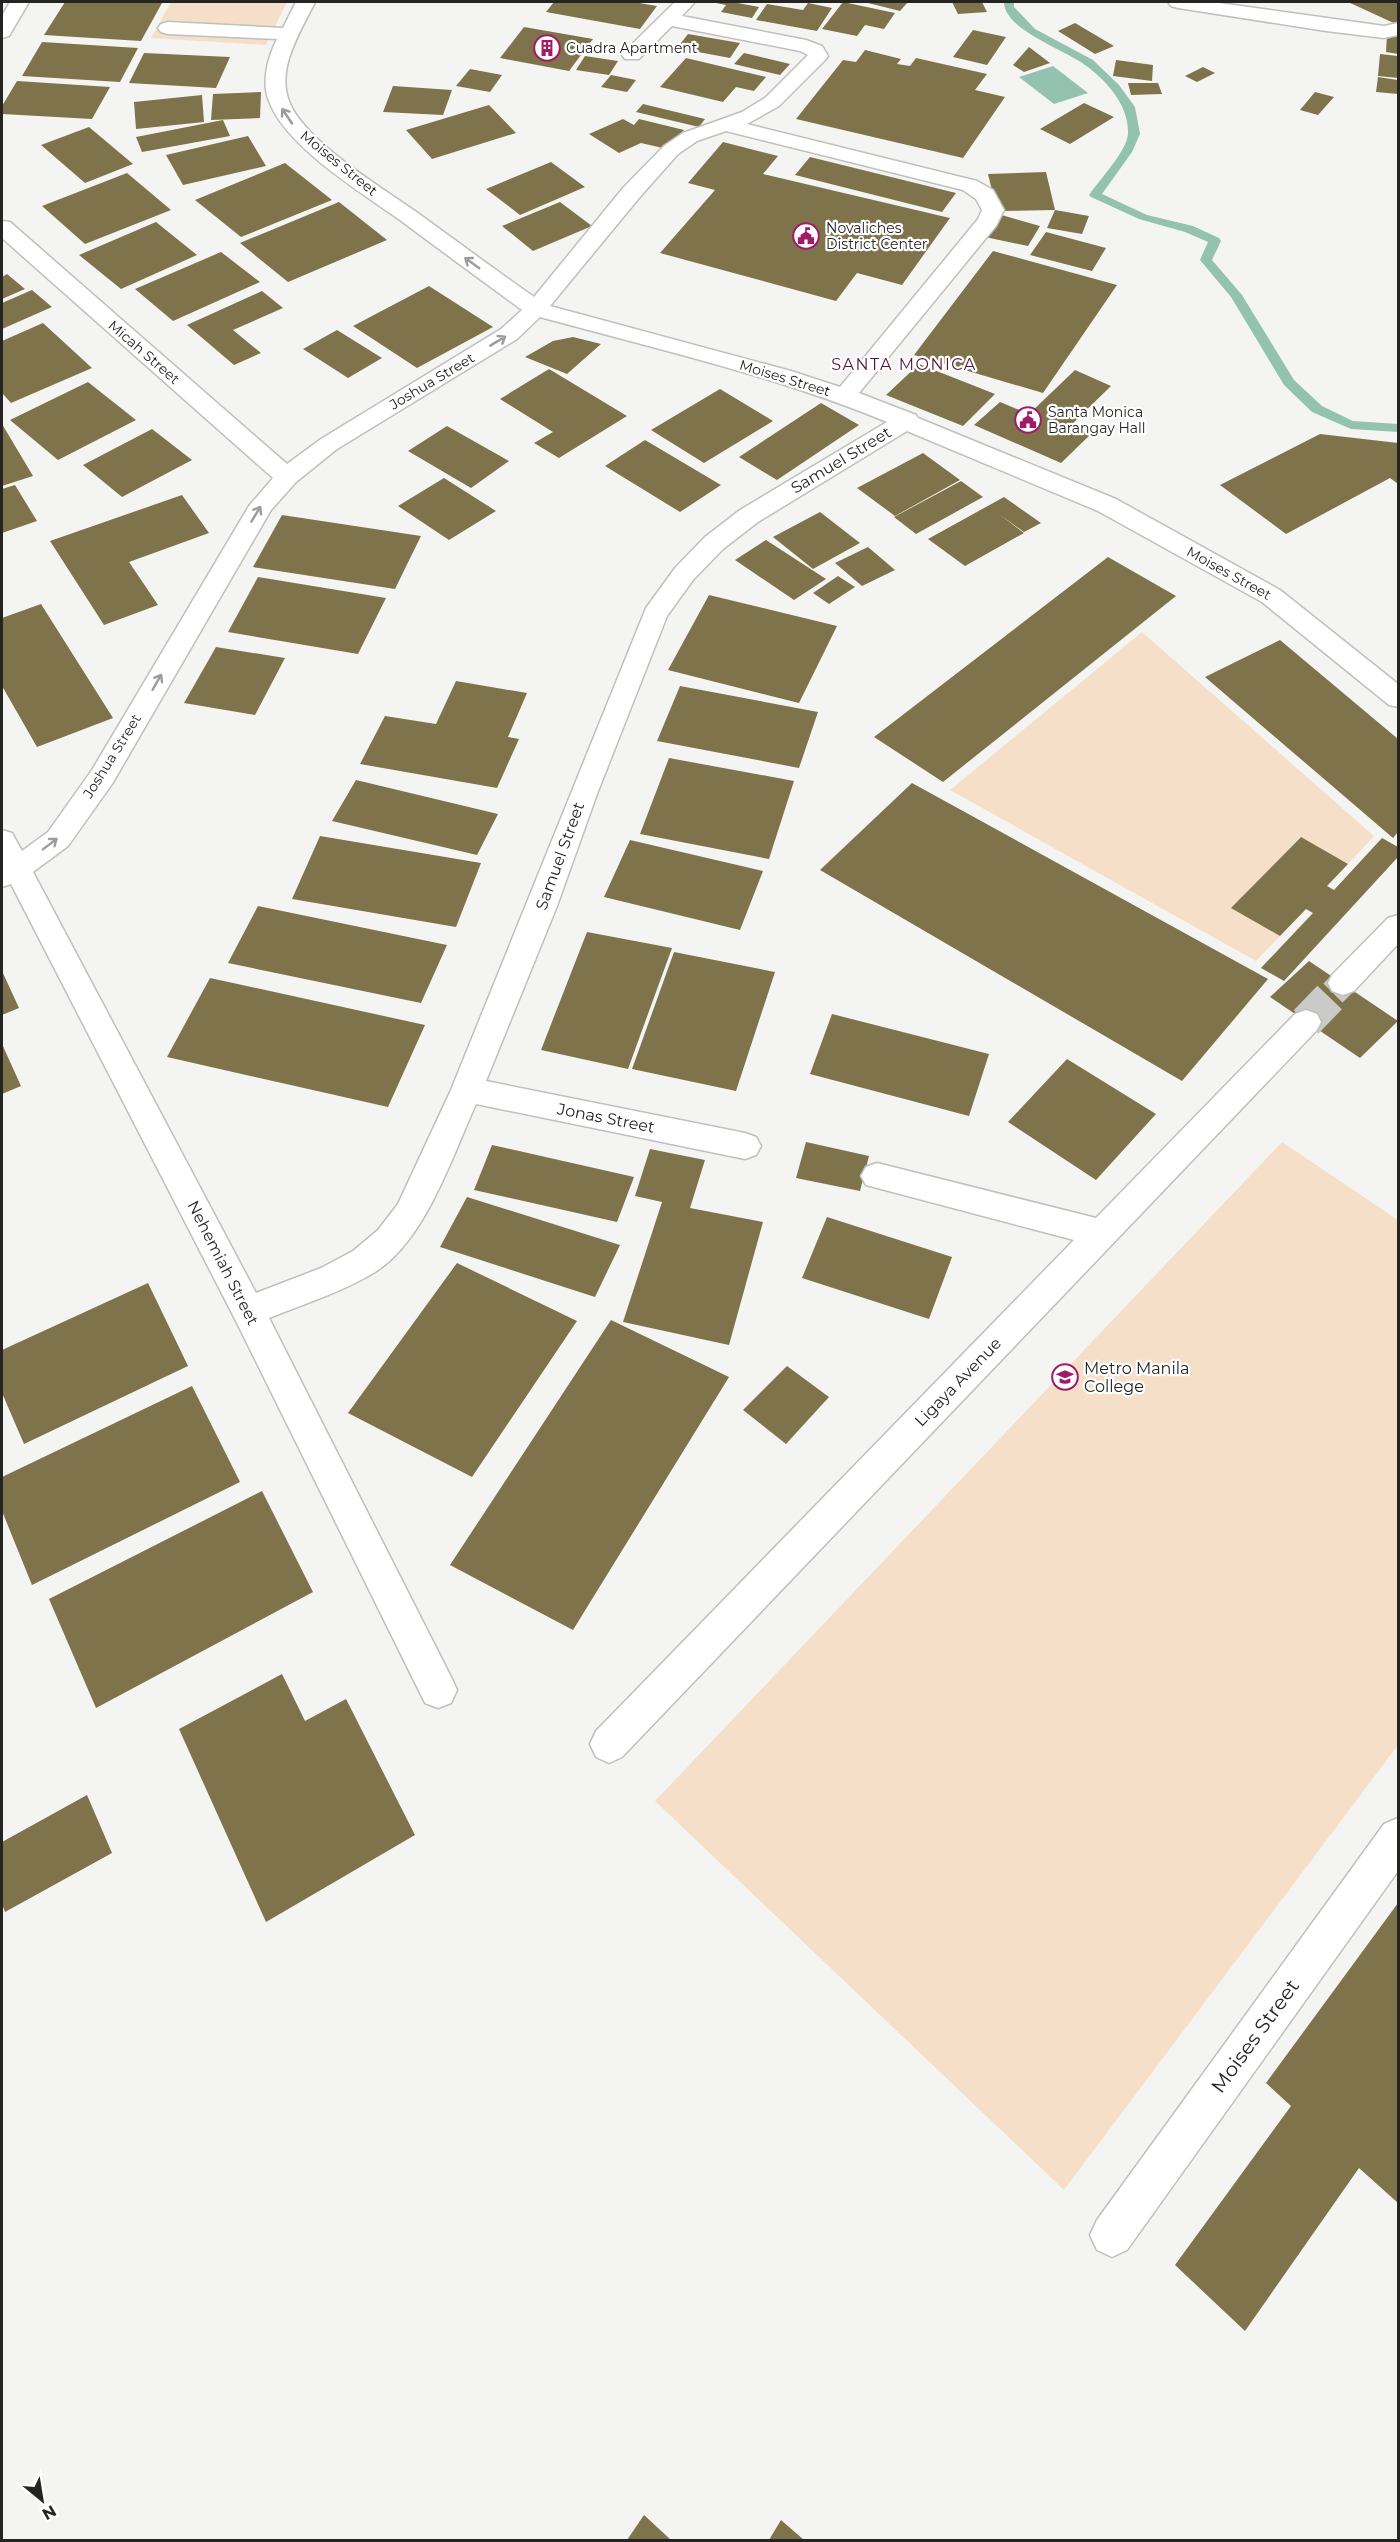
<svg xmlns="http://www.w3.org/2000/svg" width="1400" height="2542" font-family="Montserrat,sans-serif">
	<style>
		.green { fill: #f6dfc8 }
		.water { fill: #93c3b0 }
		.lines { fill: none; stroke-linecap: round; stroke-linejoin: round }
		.stream { fill: #93c3b0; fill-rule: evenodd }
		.building { fill: #7f734b }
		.minor-tunnel-far1 { stroke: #cacbc9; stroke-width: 27; stroke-dasharray: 27 14; stroke-linecap: butt }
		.minor-tunnel { stroke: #cacbc9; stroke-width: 34; stroke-dasharray: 34 16; stroke-linecap: butt }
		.minor-casing { stroke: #bfc0bd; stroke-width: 3 }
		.minor { fill: #fff; fill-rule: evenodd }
		.oneway { stroke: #9c9c9c }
		.labels { text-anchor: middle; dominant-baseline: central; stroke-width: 4.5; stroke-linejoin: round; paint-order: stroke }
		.far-poi-label { font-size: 14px; fill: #242423; stroke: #fff; text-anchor: start }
		.far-street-label { font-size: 14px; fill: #242423; stroke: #fff }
		.far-quarter-label { font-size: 16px; letter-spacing: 1.5px; fill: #531437; stroke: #fff }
		.street-label { font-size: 16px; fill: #242423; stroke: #fff }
		.poi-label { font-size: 16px; fill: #242423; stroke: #fff; text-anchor: start }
		.near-street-label { font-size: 20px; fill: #242423; stroke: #fff }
	</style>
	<rect width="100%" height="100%" fill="#f4f5f2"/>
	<path class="green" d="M171,2H287L266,45L151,38Z
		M1142,632L1374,836L1348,864L1300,837L1232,908L1280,936L1256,961L950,790Z
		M1282,1142L1398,1220V1745L1064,2190L655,1801Z"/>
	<path class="water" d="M1053,66L1088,93L1054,104L1019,77Z"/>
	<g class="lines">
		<path class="stream" d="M1004,2H1014V7L1035,29L1093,60L1119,85L1135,107L1140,134L1132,152L1102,194L1147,215L1193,226L1219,238L1221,241L1212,260L1242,295L1294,380L1322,406L1353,421L1398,424V432L1351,429L1312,412L1284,385L1231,297L1200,260L1208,242L1185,232L1139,219L1091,197L1089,195C1099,180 1128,150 1128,133C1129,105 1106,80 1085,65C1066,50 1004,30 1004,2Z"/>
	</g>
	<path class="building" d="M65,2H135L162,3L141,41L44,35Z
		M554,2H633L657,6L640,29L546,12Z
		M711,2H739L738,3L759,7L752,18L721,12L726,5Z
		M843,2L895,13L884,29L865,25L857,36L822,29Z
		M864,2H908L900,11Z
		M952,2H982L987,12L958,14Z
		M1348,2H1398V25Z
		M808,3L832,8L817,31L756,20L767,4L803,10Z
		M1075,23L1114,46L1095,54L1058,31Z
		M524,27L593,39L569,71L500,58Z
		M973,30L1006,37L987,65L953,57Z
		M688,34L740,43L730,58L677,48Z
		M1387,34L1398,35V54L1386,52Z
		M42,42L138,48L120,82L22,76Z
		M1029,47L1050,63L1024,72L1013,65Z
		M865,50L901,59L897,64L910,66L916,58L987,74L975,90L1005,97L963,158L796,119L843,60L856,62Z
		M144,53L230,57L216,88L129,83Z
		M744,53L790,64L780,75L734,64Z
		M1380,54L1398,56V78L1378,76Z
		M585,56L618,61L609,75L576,70Z
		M686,58L766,77L754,91L736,87L723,102L660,87Z
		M1116,60L1153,65L1152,81L1113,76Z
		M1203,67L1215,73L1197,82L1185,76Z
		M470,69L502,75L490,92L456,86Z
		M611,75L636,80L627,92L601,87Z
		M1378,77L1398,80V94L1376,92Z
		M17,81L110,87L92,119L2,114V106Z
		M1128,83H1158L1162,94L1131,95Z
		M393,86L452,90L443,115L383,112Z
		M261,92L260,118L211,120L213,94Z
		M1315,92L1334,97L1318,115L1300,110Z
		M202,95L204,122L136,129L134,102Z
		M1084,103L1114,117L1070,144L1040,129Z
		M643,104L705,119L699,127L636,112Z
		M489,105L516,133L432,159L406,130Z
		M623,119L634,125L639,119L684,130L667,149L641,143L619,153L589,134Z
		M223,120L230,136L142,152L136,137Z
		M89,127L133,164L85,183L41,145Z
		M248,136L266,166L183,185L166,155Z
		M723,142L778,156L763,174L950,218L902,285L857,273L836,301L660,253L715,190L688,183Z
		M810,157L956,193L942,212L795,175Z
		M551,162L585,187L520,215L486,189Z
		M285,163L332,200L241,237L195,200Z
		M1046,172L1055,210L997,211L988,174Z
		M127,173L171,210L85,244L42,206Z
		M339,202L387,240L288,282L240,243Z
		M560,202L592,226L533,251L502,226Z
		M1055,210L1089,216L1082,234L1047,228Z
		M998,214L1040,226L1028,246L985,237Z
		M156,222L197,255L121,289L79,255Z
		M1046,232L1106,248L1092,271L1030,255Z
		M993,251L1117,285L1043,393L914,355Z
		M221,252L260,282L173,321L135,289Z
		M7,274L25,289L2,299V277Z
		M429,286L493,327L417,368L353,326Z
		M32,290L52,307L2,329V303Z
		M262,291L283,308L233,330L261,353L234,365L187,325Z
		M43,323L92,368L11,403L2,393V341Z
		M337,330L382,358L348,378L303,349Z
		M573,337L601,344L567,374L525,357L553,341Z
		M919,364L995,394L963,426L886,395Z
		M549,369L627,416L559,458L534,443L553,432L500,399Z
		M1075,370L1111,386L1070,426L1091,434L1061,463L974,425L1000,402L1029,414Z
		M88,382L136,420L58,460L10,420Z
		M720,389L773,421L704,463L651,430Z
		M821,403L859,425L777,480L739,457Z
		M2,424L33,476L2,486Z
		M447,426L509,461L471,488L408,451Z
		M152,429L192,460L122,497L83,465Z
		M1320,434L1398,443V484L1390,478L1286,534L1220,485Z
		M645,440L721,485L680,512L605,466Z
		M923,453L960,480L895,516L857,488Z
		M444,478L496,511L449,540L398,506Z
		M961,481L983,497L916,534L894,517Z
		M15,485L37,521L2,533V489Z
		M182,495L209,533L129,562L158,605L104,625L50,541Z
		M1004,497L1041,523L1024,532L999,514L1024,533L965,566L928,539Z
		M820,512L860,543L813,569L773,537Z
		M282,515L421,536L395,589L253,567Z
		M766,540L826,579L794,600L735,560Z
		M868,547L895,570L862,586L835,563Z
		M1108,557L1176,596L943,782L874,737Z
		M838,576L855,587L829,604L813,593Z
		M258,577L386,598L358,654L228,632Z
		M709,595L837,626L799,703L668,670Z
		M41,604L113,718L37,747L2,686V618Z
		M1280,640L1398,739V832L1393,838L1205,677Z
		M216,647L285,658L255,715L184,703Z
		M456,681L527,693L508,737L519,739L497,788L360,764L385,716L436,724Z
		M680,686L818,712L799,768L657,741Z
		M669,758L794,781L769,859L640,834Z
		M356,780L498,814L477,855L332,821Z
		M912,783L1268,979L1182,1081L820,870Z
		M320,836L481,863L456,927L292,899Z
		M1301,837L1348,864L1327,886L1334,890L1382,838L1398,847V857L1284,981L1261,968L1313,913L1306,909L1280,936L1231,908Z
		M630,840L763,871L740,930L604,897Z
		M258,906L447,945L421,1003L228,963Z
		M587,932L672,948L628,1069L541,1050Z
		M674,952L775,972L736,1091L632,1069Z
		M1309,961L1398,1021L1360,1058L1270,997Z
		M2,971L19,1008L2,1015Z
		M210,978L425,1025L388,1107L167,1057Z
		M832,1014L989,1054L969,1116L810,1074Z
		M2,1044L21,1086L2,1094Z
		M1067,1059L1156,1114L1096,1180L1008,1122Z
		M806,1142L869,1156L860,1191L796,1178Z
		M492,1145L634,1177L617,1222L474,1190Z
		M650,1149L705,1160L690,1208L763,1222L729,1345L623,1322L662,1202L635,1196Z
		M467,1197L620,1245L595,1297L440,1247Z
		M827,1217L952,1257L929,1319L802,1278Z
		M457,1263L577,1321L472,1477L348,1413Z
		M148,1283L188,1366L24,1444L2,1393V1350Z
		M611,1320L729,1377L573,1630L450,1565Z
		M787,1366L829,1397L786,1444L743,1410Z
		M192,1386L240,1482L32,1585L2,1511V1477Z
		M262,1491L313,1592L96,1708L49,1599Z
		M282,1674L305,1721L346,1699L415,1835L266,1922L179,1729Z
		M87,1795L112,1853L5,1912L2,1904V1842Z
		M1398,1903V2203L1359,2168L1245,2331L1175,2265L1291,2106L1266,2083Z
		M644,2515L671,2540H627Z
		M781,2520L804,2540H769Z"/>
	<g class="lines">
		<path class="minor-tunnel-far1" d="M1333,993L1343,983"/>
		<path class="minor-tunnel" d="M1306,1022L1335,992"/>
		<g class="minor-casing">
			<path id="minor" d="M10,2H29L9,36L2,38V16Z
				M296,2H315C301,31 276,68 289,101C303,140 381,187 415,211C455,240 494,269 534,297L623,188L664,146L683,133L742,112L765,98L808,55L800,51L672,26L639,59H625L622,55L625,51L675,2L694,3L682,16L806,40L822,46L828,56L825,60L779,106L747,124L977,181L993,190L1004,210L996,226L859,393L916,415L918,418L1116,499L1280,590L1398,684V707L1389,705L1262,602L1098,511L907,431L758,522L723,549L693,580L667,616L597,794L557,906L486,1081L745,1133L756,1137L761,1146L756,1155L745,1159L476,1104C452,1157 425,1241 375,1272C342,1292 304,1304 269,1318L451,1677L457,1690L451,1703L438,1708L425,1703L236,1321L11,884L2,887V830L12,833L22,851L48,832L92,770L249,506L273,478L2,238V221L10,222L287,464L321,439L501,329L522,310C481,280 440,250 400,220C361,192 286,147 269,101C261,82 268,57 277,39L168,34L161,32L158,28L161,24L168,22L283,28ZM726,131L963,190L976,199L982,210L978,219L840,387L791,371L550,306L639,198L678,154L697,141ZM540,317C657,349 776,376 887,422L740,510L705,537L675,568L646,608L451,1090L398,1204L378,1230L353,1251L321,1268L256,1293L33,872L68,846L112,784L271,510L296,482L337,449L517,339Z
				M1168,2H1212L1384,26L1398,23V35L1384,38L1326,31L1178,8L1171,6Z
				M1398,915V944L1354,991L1343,995L1332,991L1328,983L1332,975L1388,918Z
				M1306,1010L1317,1014L1321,1022L1317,1030L622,1757L609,1763L596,1757L590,1744L596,1731L1074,1240L866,1185L861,1176L866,1167L877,1163L1096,1218L1295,1014Z
				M1398,1818V1871L1127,2250L1112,2257L1097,2250L1090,2235L1097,2220L1384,1824Z"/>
		</g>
		<use href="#minor" class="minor"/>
	</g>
	<defs><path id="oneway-shaft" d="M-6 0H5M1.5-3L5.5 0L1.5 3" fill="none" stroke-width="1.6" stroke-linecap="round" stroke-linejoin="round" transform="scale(1.5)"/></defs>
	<g class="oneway">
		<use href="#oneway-shaft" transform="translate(287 116) rotate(-124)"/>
		<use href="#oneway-shaft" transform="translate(472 263) rotate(-144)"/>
		<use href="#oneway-shaft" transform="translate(498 341) rotate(-31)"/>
		<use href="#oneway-shaft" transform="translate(256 514) rotate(-59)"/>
		<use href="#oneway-shaft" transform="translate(157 682) rotate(-60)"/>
		<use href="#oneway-shaft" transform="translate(50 844) rotate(-37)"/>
	</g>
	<defs>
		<g id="building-ring" transform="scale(1.35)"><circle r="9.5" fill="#fff" stroke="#a11b69" stroke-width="1.5"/><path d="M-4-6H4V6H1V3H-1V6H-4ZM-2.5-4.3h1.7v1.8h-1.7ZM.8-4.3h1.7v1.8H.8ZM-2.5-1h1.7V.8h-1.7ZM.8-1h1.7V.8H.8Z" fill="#a11b69"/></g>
		<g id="civic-ring" transform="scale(1.35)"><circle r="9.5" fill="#fff" stroke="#a11b69" stroke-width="1.5"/><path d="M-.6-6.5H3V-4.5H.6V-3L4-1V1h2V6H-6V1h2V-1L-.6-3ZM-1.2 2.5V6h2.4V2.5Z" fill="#a11b69"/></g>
		<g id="university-ring" transform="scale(1.35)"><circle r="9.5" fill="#fff" stroke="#a11b69" stroke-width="1.5"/><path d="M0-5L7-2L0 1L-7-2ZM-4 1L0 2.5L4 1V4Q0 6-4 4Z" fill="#a11b69"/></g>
	</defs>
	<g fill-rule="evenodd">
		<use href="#building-ring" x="547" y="48"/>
		<use href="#civic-ring" x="806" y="236"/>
		<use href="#civic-ring" x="1028" y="420"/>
		<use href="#university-ring" x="1065" y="1377"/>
	</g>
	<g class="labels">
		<g class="far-poi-label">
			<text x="566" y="48">Cuadra Apartment</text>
			<text x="826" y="228">Novaliches<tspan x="826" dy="16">District Center</tspan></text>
			<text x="1048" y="412">Santa Monica<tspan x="1048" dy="16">Barangay Hall</tspan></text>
		</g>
		<g class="far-street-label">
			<text transform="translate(339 163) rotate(39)">Moises Street</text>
			<text transform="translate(144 352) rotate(41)">Micah Street</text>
			<text transform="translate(785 378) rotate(17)">Moises Street</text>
			<text transform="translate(432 381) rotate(-31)">Joshua Street</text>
			<text transform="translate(1229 573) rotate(29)">Moises Street</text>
			<text transform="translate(112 756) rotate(-58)">Joshua Street</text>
		</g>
		<g class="far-quarter-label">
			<text x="904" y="364">SANTA MONICA</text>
		</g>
		<g class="street-label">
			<text transform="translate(841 460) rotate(-31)">Samuel Street</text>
			<text transform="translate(560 856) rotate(-70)">Samuel Street</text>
			<text transform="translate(606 1118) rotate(11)">Jonas Street</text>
			<text transform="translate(223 1263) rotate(63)">Nehemiah Street</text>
			<text transform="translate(958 1382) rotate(-46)">Ligaya Avenue</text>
		</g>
		<g class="poi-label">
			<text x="1084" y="1368">Metro Manila<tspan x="1084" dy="18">College</tspan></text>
		</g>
		<g class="near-street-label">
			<text transform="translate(1255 2036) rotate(-54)">Moises Street</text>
		</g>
	</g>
	<rect width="1400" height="2542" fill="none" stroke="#242423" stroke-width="6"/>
	<g transform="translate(42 2500) rotate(150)" stroke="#ffffff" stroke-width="4.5" paint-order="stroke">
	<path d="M0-4.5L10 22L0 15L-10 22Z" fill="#242423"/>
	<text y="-9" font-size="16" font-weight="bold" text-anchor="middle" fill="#242423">N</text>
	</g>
</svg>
